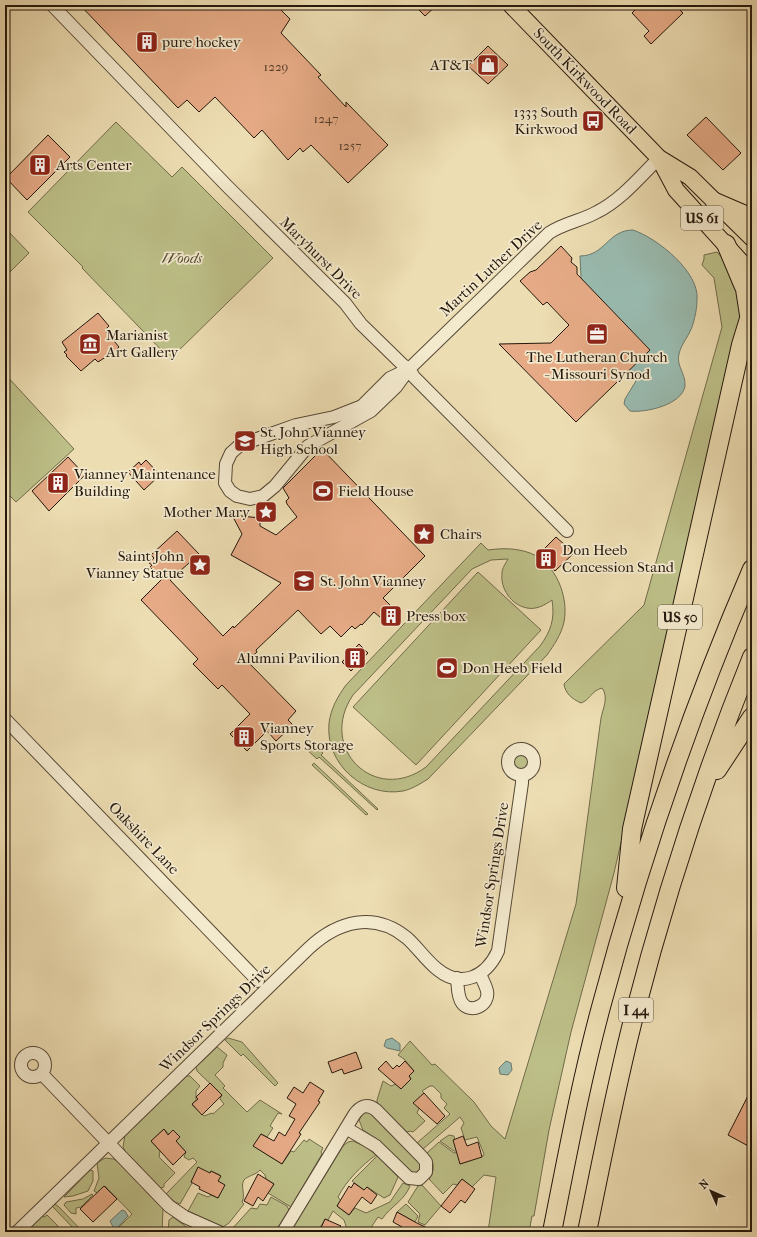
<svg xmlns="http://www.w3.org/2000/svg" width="757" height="1237" font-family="'IM FELL French Canon',serif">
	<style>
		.green { fill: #bdbf88; stroke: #706b4a; fill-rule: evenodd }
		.water { fill: #99bbb0; stroke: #6a796e }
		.building { fill: #e6ab86; stroke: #24170c }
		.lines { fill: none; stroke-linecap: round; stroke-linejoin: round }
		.minor-casing { stroke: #564836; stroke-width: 14 }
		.major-casing { stroke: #24170c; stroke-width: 18 }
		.highway-casing { stroke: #24170c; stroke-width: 20 }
		.minor { stroke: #f3e9cd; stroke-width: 12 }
		.major { stroke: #edddb2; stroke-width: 16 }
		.highway { stroke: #edddb2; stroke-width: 18 }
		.labels { text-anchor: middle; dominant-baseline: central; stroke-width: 3.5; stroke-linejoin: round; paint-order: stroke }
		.number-label { font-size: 13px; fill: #543c2a }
		.shield { fill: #f3e9cd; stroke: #625646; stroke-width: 1 }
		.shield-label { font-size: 14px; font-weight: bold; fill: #24170c }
		.poi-label { font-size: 15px; fill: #24170c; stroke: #f3e9cd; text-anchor: start }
		.street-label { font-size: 15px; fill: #24170c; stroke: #f3e9cd }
		.park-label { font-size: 15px; font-style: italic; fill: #524931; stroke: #f3e9cd }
	</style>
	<rect width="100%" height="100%" fill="#edddb2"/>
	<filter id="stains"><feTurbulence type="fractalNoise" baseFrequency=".005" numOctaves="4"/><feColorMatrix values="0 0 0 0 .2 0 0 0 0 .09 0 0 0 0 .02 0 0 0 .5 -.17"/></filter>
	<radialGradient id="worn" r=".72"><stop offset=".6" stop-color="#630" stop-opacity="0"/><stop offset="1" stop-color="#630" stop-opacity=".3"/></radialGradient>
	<path class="green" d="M116,122L172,177L182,167L273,258L170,359L82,268L83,267L28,212Z
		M5,228L29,253L5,277Z
		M717,252L730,267L744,306L614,873L571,1032L549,1130L534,1216H532L529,1232H488L496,1177L484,1175L472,1187L462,1179L457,1185L453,1184L443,1194L429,1179C436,1170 434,1161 427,1153L439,1142L454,1153L458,1152L460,1164L483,1156L484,1154L477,1137L465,1140L461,1128L464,1123L460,1117L423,1149L417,1143L450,1114L444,1108L447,1104L441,1098V1094L433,1086H430L422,1091L424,1093L414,1103L419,1108L417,1113L425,1121L413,1132L410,1131L407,1132L377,1102V1100L383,1081L391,1086L396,1084L401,1089L411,1079L409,1076L414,1071L404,1059L398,1055L410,1041L432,1065L435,1064L474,1102L491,1126L505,1139L576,904L601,718C603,708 609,697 602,688C591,691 590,700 581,703C572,699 565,693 564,684L644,605L722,327L714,278L702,265L704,259V255Z
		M5,374L74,449L16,502L5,491Z
		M481,543L488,550C503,548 516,548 530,553C556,563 569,597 564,622C561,635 554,645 547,655L428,779C420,784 412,789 403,791C364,798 325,764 329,723C331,708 338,696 346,685ZM508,559C506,563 502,568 502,573C500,588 511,605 527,608C536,610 545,605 552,600C555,619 551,631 540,646L426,767C375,805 317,748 353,695L472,569L491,560Z
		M478,572L541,630L416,765L353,707Z
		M310,741L323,753L321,755L378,809L377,810L319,757L317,759L304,747Z
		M513 762a8 8 0 1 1 16 0a8 8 0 1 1-16 0Z
		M314,763L368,814L366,815L312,765Z
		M228,1038L242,1042L278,1083L275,1086L243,1054L241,1056L225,1040Z
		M217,1047L227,1055L223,1063V1067L215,1075L225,1086L223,1088L247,1112L260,1100L282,1114L278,1113L270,1126L273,1128L267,1137L261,1134L254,1146L282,1164L291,1151L294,1152L304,1140L307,1142L309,1139L323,1148L321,1152L322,1154L291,1207L268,1193L274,1184L266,1179L265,1175L260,1170C256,1175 247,1176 244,1180C240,1186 246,1195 242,1202L244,1204L229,1223L223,1227L188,1211L198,1193L208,1197L211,1195L218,1198L224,1185L218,1181L220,1175L211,1171L208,1176L198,1168L191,1182L192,1183L180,1204L175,1202L166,1194L197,1162L193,1158L189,1160L184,1157L186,1152L164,1129L151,1141L160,1151L159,1157L175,1173L164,1184V1187L161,1188L125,1151L123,1147L125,1135L187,1076H190L200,1086L196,1091V1100L192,1105L204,1116L212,1113L213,1114L224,1104L220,1099L222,1095L197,1071L196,1067Z
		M364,1112L370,1113L419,1163L421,1169L416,1173H412L380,1141L363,1130L359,1120Z
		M449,1135L454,1136L457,1151H454L440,1141Z
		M353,1141L366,1147L376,1155C362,1165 346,1181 338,1197L341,1201L337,1206L349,1215L355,1208L366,1213L390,1202L403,1183L410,1186C404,1201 391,1206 382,1219L378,1217L368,1232H348L344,1220L333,1211L328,1220L325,1219C317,1236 308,1232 290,1232L343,1146L348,1142Z
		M377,1156L398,1177L390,1195L384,1198L367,1187L364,1190L352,1181Z
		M105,1158L114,1159L119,1163L163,1209L162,1232H114L132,1214L105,1186L97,1193L94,1191L99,1178L97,1163Z
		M90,1170L93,1171V1181L88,1191L73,1196L64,1197Z
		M422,1185L441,1206L425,1225L418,1222L420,1214L408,1202L418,1186Z
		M92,1194L93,1195L81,1207L76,1208V1214L71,1213L64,1205L66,1202L83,1199Z
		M271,1197L287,1206L289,1210L275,1232H236L231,1230L251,1208L257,1209L260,1204L267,1205Z
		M55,1204L59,1207L83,1232H77L52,1206Z
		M406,1204L418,1216L415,1222L397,1212Z
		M47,1215L58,1226L53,1232H28V1230L42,1216L44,1217Z
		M173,1217L189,1229L185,1232H168L169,1220Z"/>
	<path class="water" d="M633,230C657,238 700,272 697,300C697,308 695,317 693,324C690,335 681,344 679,354C676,366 686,374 685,386C682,405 645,413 630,411L624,404L625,399L639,376L629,371L581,278L580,256C605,256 608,230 633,230Z
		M392,1038L400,1044V1051L387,1048L384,1046L386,1040Z
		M506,1061L511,1063L512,1070L508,1075L500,1074L499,1068Z
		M122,1210L125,1211L128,1216L117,1228L113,1227L110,1221Z"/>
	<path class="building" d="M80,5H276L290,19L281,33L321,75L318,77L346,107V102L388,145L348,183L311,145L303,152L300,148L288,160L262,130L254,138L215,97L199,112L187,100L178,108Z
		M414,5H437L425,16Z
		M640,5H675L683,13L651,44L644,36L649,31L632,13Z
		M488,46L508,65L488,84L468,66Z
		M706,117L741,153L723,170L687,135Z
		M48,135L70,157L27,200L6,178Z
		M561,246L572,258L571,262L577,267V274L650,350L576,422L499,344L551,343L569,325L547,302L543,305L520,281L530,272L536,270Z
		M98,313L109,326L105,330L119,347L110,356L109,355L98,362L95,359L81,371L66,356L67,355L64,352L67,350L62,342Z
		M322,449L425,556L383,598L398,613L388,624L374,612L362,625L361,624L355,629L352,626L341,637L330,626L321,634L298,610L256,650L257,652L247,661L296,711L288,720L293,725L276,741L267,731L247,751L230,734L250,714L222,685L218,689L193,664L198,659L141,600L162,579L150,567L152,565L149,563L154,558L151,555L177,531L199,554L170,580L223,636L233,626L234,628L281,583L231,555L242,534L232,515L260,518V526L276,535L297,517L287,504L286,501L289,498L283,488Z
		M68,457L85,475L49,511L32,491Z
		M146,460L160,475L144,490L128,472L139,462L141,465Z
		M556,537L574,553L555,571L538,555Z
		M359,644L368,653L351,671L342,662Z
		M356,1052L362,1068L344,1074L342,1069L332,1073L328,1062Z
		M386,1061L393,1069L397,1065L399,1067L405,1061L414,1071L409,1076L411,1079L401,1089L378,1069Z
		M310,1082L324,1091L318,1101L320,1102L299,1133L301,1134L282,1164L253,1146L261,1134L274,1141L279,1132L285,1136L295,1119L289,1116L296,1104L287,1098L294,1087L303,1093Z
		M210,1083L222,1095L202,1115L192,1104L198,1099L196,1097Z
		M752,1088V1148L728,1135Z
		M424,1093L445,1116L437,1124L413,1103Z
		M164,1129L168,1135L173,1130L180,1137L176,1141L186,1152L173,1165L151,1141Z
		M463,1136L467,1146L478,1142L482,1157L460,1164L453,1140Z
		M198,1167L210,1173L211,1171L221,1176L218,1181L225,1185L218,1198L199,1189L200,1187L191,1182Z
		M258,1174L274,1184L263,1201L258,1197L253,1206L244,1201Z
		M462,1179L475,1189L465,1203L461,1200L450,1213L441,1206Z
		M354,1183L364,1190L367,1187L377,1195L371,1204L362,1197L349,1215L337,1206L349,1186L351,1188Z
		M104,1186L117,1199L93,1222L80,1209Z
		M397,1212L415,1222L435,1232H400L402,1227L393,1222Z
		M325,1219L341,1226L337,1232H319Z"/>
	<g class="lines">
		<g class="minor-casing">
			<path id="minor" d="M52,5L227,186L345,303L361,324L403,365L409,369L414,377L567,531
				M409,369L390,378L362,406L334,417L296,425L240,445L231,453L226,464L225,483L230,491L237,496L250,499L263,496L275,486L308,446L371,411L396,387L409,369L549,233C564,223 581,221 597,212C621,200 640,177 659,158
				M5,719L258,981
				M508 762a13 13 0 1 1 26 0a13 13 0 1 1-26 0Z
				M457,978C458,986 457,996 462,1003C470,1014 490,1006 487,991C486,986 482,979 480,974
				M21 1065a12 12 0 1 1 24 0a12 12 0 1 1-24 0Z
				M42,1074L169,1206L185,1217L219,1232
				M17,1232L309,948C338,921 374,911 407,938C418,948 426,960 437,969C461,989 486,977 498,951L522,783V775
				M283,1232L354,1115C360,1106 367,1103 376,1110L422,1157L426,1162V1172L419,1179L409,1178L376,1146L346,1128"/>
		</g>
		<g class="major-casing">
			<path id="major" d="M511,5L659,158L690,177L752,238
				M659,158L676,190L752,274"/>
		</g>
		<g class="highway-casing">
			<path id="highway" d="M715,202L752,218
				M726,244L745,289L749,315
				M717,770L752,717
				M626,888L632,829L741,345L752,309
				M552,1232C567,1157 581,1081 601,1007C641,857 691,711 752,569
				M587,1232C601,1164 614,1096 631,1028C663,902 703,778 752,657"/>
		</g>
		<use href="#minor" class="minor"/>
		<use href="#major" class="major"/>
		<use href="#highway" class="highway"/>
	</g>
	<defs>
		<g id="building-square" transform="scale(1.15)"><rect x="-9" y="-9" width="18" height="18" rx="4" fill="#8f2418" stroke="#f3e9cd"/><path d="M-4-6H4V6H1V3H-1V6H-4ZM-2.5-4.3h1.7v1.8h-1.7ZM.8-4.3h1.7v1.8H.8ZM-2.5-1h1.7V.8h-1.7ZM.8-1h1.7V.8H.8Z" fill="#fff"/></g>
		<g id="shop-square" transform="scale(1.15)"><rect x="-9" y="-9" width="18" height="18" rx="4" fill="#8f2418" stroke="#f3e9cd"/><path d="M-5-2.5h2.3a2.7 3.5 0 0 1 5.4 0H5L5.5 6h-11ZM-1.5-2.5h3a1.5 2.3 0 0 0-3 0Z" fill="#fff"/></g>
		<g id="bus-square" transform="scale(1.15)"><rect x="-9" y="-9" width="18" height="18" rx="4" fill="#8f2418" stroke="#f3e9cd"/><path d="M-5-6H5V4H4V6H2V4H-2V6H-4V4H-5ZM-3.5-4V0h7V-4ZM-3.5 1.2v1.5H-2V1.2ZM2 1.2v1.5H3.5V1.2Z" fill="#fff"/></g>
		<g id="office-square" transform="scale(1.15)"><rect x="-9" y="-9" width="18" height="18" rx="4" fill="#8f2418" stroke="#f3e9cd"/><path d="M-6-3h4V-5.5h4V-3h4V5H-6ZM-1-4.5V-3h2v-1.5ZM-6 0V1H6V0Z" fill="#fff"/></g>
		<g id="museum-square" transform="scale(1.15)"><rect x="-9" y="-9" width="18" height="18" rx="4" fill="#8f2418" stroke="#f3e9cd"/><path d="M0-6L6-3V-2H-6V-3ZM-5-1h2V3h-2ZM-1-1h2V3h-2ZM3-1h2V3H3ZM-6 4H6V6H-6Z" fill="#fff"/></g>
		<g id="school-square" transform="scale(1.15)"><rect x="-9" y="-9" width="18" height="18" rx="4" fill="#8f2418" stroke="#f3e9cd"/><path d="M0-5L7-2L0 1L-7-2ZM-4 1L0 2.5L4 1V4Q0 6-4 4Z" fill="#fff"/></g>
		<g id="stadium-square" transform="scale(1.15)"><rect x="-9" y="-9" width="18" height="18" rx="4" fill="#8f2418" stroke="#f3e9cd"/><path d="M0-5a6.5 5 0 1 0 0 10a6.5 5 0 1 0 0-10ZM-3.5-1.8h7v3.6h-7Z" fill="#fff"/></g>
		<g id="sight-square" transform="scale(1.15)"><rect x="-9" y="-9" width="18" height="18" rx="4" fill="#8f2418" stroke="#f3e9cd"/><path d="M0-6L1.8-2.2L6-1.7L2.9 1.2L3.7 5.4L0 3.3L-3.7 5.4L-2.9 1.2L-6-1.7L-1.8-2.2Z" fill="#fff"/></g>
	</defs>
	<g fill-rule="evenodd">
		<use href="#building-square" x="147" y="42"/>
		<use href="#shop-square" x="488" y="65"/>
		<use href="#bus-square" x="593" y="121"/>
		<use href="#building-square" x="40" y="165"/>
		<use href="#office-square" x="597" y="334"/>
		<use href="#museum-square" x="90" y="344"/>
		<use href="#school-square" x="245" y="441"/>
		<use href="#building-square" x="58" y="483"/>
		<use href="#stadium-square" x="323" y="491"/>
		<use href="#sight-square" x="266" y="512"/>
		<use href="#sight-square" x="424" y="534"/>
		<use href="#building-square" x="546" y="559"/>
		<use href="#sight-square" x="200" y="565"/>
		<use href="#school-square" x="304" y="581"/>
		<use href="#building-square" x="391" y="616"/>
		<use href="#building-square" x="355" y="658"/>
		<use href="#stadium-square" x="447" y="668"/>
		<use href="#building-square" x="244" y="737"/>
	</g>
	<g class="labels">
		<g class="number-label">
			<text x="276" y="66">1229</text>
			<text x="326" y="118">1247</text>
			<text x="350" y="145">1257</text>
		</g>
		<g class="shield">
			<rect x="681" y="206" width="42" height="24" rx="3"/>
			<rect x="658" y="605" width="44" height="24" rx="3"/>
			<rect x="619" y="998" width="34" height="24" rx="3"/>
		</g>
		<g class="shield-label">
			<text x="702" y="218">US 61</text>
			<text x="680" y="617">US 50</text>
			<text x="636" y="1010">I 44</text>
		</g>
		<g class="poi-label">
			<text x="162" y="42">pure hockey</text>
			<text x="472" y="65" text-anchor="end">AT&amp;T</text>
			<text x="578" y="112" text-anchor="end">1333 South<tspan x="578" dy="17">Kirkwood</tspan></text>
			<text x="56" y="165">Arts Center</text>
			<text x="106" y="335">Marianist<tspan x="106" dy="17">Art Gallery</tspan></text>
			<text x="597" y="357" text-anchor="middle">The Lutheran Church<tspan x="597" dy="17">- Missouri Synod</tspan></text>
			<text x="260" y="432">St. John Vianney<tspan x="260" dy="17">High School</tspan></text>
			<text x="74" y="474">Vianney Maintenance<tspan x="74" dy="17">Building</tspan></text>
			<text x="338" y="491">Field House</text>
			<text x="250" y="512" text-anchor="end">Mother Mary</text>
			<text x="440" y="534">Chairs</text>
			<text x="562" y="550">Don Heeb<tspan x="562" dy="17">Concession Stand</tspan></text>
			<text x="184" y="556" text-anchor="end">Saint John<tspan x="184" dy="17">Vianney Statue</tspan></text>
			<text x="320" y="581">St. John Vianney</text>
			<text x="406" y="616">Press box</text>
			<text x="340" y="658" text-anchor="end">Alumni Pavilion</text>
			<text x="462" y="668">Don Heeb Field</text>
			<text x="260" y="728">Vianney<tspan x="260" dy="17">Sports Storage</tspan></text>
		</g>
		<g class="street-label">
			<text transform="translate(585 81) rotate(46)">South Kirkwood Road</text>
			<text transform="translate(321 258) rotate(45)">Maryhurst Drive</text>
			<text transform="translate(491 268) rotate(-43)">Martin Luther Drive</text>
			<text transform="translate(144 838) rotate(46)">Oakshire Lane</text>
			<text transform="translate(492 875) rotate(-81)">Windsor Springs Drive</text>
			<text transform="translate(215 1018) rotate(-44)">Windsor Springs Drive</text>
		</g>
		<g class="park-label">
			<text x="182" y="258">Woods</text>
		</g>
	</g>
	<rect width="757" height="1237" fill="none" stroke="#edddb2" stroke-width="20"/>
	<rect x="6" y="6" width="745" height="1225" fill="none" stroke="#24170c" stroke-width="2"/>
	<rect x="10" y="10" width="737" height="1217" fill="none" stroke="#24170c"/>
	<g transform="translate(711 1191) rotate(315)" stroke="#f3e9cd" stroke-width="3" paint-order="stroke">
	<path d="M0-3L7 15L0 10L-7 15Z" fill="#24170c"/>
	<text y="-6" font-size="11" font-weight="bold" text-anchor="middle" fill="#24170c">N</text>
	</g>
	<rect width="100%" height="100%" filter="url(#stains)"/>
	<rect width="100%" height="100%" fill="url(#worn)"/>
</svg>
